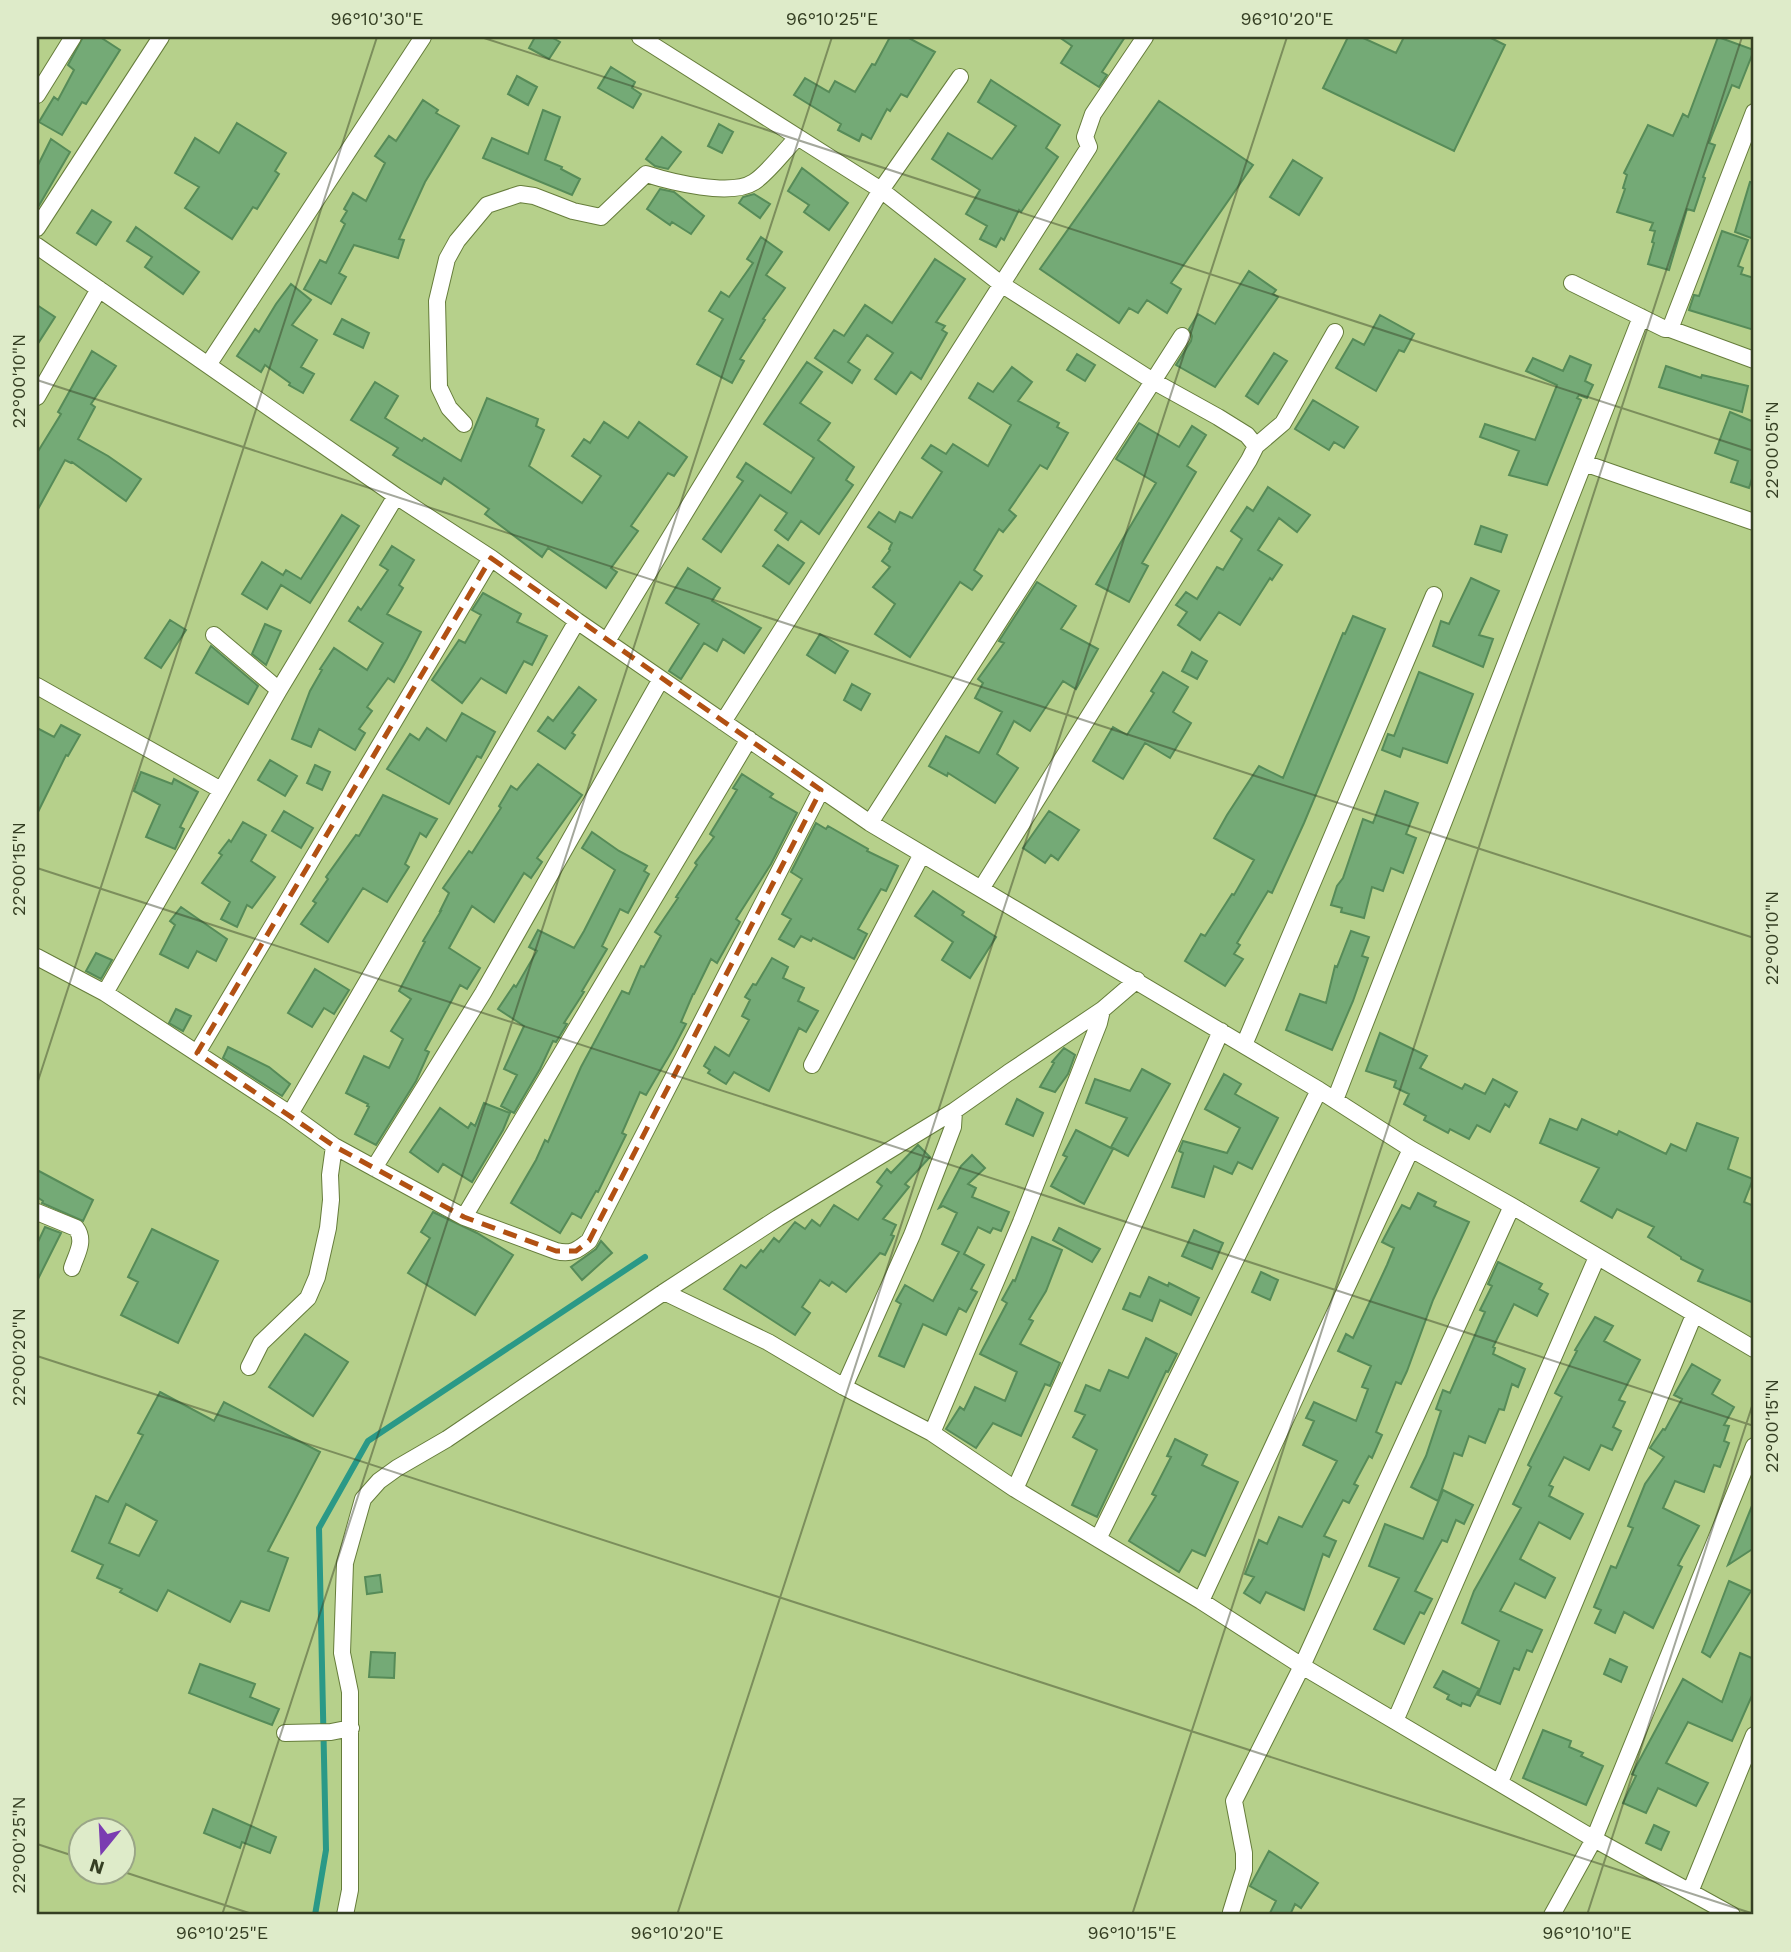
<svg xmlns="http://www.w3.org/2000/svg" width="1791" height="1952" font-family="'Work Sans',sans-serif">
	<style>
		.lines { fill: none; stroke-linecap: round; stroke-linejoin: round }
		.stream { stroke: #2a9987; stroke-width: 6 }
		.building { fill: #74aa76; stroke: #568b58; stroke-width: 2; fill-rule: evenodd }
		.minor-casing { stroke: #667d3b; stroke-width: 18 }
		.minor { stroke: #fff; stroke-width: 16 }
		.marked { fill: none; stroke: #b25113; stroke-width: 5; stroke-dasharray: 14 9; stroke-linejoin: round }
		.ticks { fill: none; stroke: #353f23; stroke-width: 2; stroke-opacity: 0.45 }
		.neatline { fill: none; stroke: #353f23; stroke-width: 2.5 }
		.ticks-label { font-size: 18px; text-anchor: middle; fill: #353f23 }
	</style>
	<rect width="100%" height="100%" fill="#b6d08b"/>
	<g class="lines">
		<path class="stream" d="M315,1915L326,1850L319,1528L368,1441L645,1257"/>
	</g>
	<path class="building" d="M83,37H100L120,50L86,104L82,102L62,135L39,122L54,97L58,100L74,70L68,65Z
		M535,37H551L560,42L549,59L529,48Z
		M890,37H907L935,52L907,97L901,94L890,111L887,109L871,139L862,134L859,141L838,130L841,124L794,95L805,78L829,92L835,81L855,92L872,64L875,65Z
		M1059,37H1125L1102,72L1107,75L1099,87L1061,63L1072,46Z
		M1348,37H1361L1396,53L1404,37H1489L1505,45L1454,151L1323,88Z
		M1718,37L1754,50L1739,88L1732,85L1709,143L1715,145L1703,177L1705,178L1694,211L1687,209L1669,270L1648,264L1654,243L1652,242L1655,231L1650,230L1653,223L1617,212L1625,189L1623,188L1627,175L1624,173L1648,125L1673,136L1683,114L1688,117Z
		M611,67L635,82L632,88L641,94L633,108L598,88Z
		M517,76L537,87L528,105L508,94Z
		M991,80L1060,125L1046,148L1058,157L1021,212L1019,210L1004,240L1001,238L996,247L980,239L987,226L966,214L980,190L932,159L948,133L992,159L1016,126L978,102Z
		M423,100L438,110L436,113L459,126L425,182L399,239L404,240L398,258L354,245L339,273L346,277L331,304L304,289L320,260L326,263L345,224L341,221L347,211L344,209L353,193L366,201L385,163L375,156L389,136L396,141Z
		M1159,101L1253,165L1171,283L1181,289L1167,313L1147,300L1138,313L1129,308L1119,323L1040,269Z
		M543,110L560,117L545,160L562,167L561,169L580,179L572,195L483,158L492,138L528,154Z
		M237,123L286,153L275,171L279,174L257,209L253,207L232,239L185,208L199,187L175,173L195,138L219,153Z
		M719,124L733,132L722,153L708,146Z
		M662,137L681,152L668,169L655,166L646,159Z
		M51,139L70,152L37,209V167Z
		M1293,160L1322,178L1299,215L1270,197Z
		M802,168L848,203L829,230L804,212L809,205L788,191Z
		M1750,182L1754,183V239L1735,232Z
		M660,189L674,192L704,216L691,234L672,222L670,225L647,209Z
		M754,194L770,204L760,218L739,203L743,197Z
		M92,210L111,222L96,245L77,233Z
		M136,227L199,272L183,294L145,267L152,257L127,241Z
		M1722,231L1748,240L1738,266L1743,268L1741,274L1754,278V330L1689,310L1694,295L1699,296Z
		M761,237L782,252L766,275L785,288L763,319L765,320L740,359L744,361L732,383L697,364L723,319L709,311L721,292L729,297L753,263L747,259Z
		M935,259L965,279L936,322L945,326L942,330L947,333L921,379L911,372L896,394L875,379L893,353L867,335L848,362L860,370L852,383L815,358L834,330L844,336L865,305L892,323Z
		M1249,271L1276,290L1273,294L1278,297L1215,387L1176,365L1191,341L1192,336L1189,329L1198,314L1215,324Z
		M291,284L311,300L292,325L317,340L301,367L314,374L303,393L289,385L290,383L265,365L261,372L237,356L255,329L259,332L276,304Z
		M37,305L55,317L37,345Z
		M1380,315L1414,334L1404,352L1399,350L1376,391L1336,368L1353,339L1364,345Z
		M342,319L369,333L363,348L334,334Z
		M92,351L116,366L91,404L95,407L78,439L108,456L141,479L126,501L72,462L71,463L65,460L37,511V453L61,414L58,412Z
		M1274,353L1287,361L1258,404L1246,396Z
		M1077,354L1095,365L1085,381L1067,370Z
		M1570,356L1591,365L1585,381L1593,385L1587,398L1579,395L1577,398L1581,400L1547,485L1509,475L1519,451L1480,437L1485,424L1535,440L1557,385L1526,371L1533,358L1563,371Z
		M807,362L822,372L800,403L830,423L818,440L854,467L846,480L853,485L819,534L801,521L788,540L775,530L787,513L760,495L721,552L703,539L743,481L737,477L746,463L791,493L814,458L764,424Z
		M1666,366L1701,378L1702,375L1748,386L1742,412L1659,387Z
		M1012,367L1032,382L1018,401L1059,423L1057,427L1068,433L1047,469L1040,465L1009,510L1016,516L1003,532L999,529L974,570L982,576L972,590L960,582L910,657L875,634L895,604L873,587L890,567L882,561L890,550L889,549L892,543L868,527L879,512L895,522L900,512L912,518L942,472L922,458L931,445L946,454L953,444L988,466L1011,425L969,398L978,383L993,392Z
		M375,382L398,396L385,418L422,441L424,438L461,461L487,398L538,419L536,426L544,430L529,466L582,503L601,476L572,456L584,439L590,443L604,422L628,438L639,422L687,457L674,476L668,473L631,526L638,531L611,568L617,572L606,588L548,548L542,557L485,514L489,509L444,478L441,484L393,455L398,448L351,420Z
		M1313,400L1358,427L1344,448L1334,442L1329,450L1295,429Z
		M1730,412L1754,422V472L1749,488L1731,482L1738,461L1715,453Z
		M1139,423L1179,447L1192,426L1206,435L1187,466L1196,472L1142,563L1148,566L1129,602L1096,584L1156,483L1116,459Z
		M1268,487L1310,515L1297,532L1279,518L1258,550L1282,565L1272,580L1270,578L1240,625L1219,612L1200,640L1178,625L1187,612L1176,605L1186,592L1197,599L1217,567L1223,570L1242,539L1231,531L1247,507L1253,511Z
		M342,515L359,526L310,603L281,585L267,609L242,594L262,562L283,575L286,570L301,579Z
		M1481,526L1507,535L1501,552L1475,544Z
		M778,545L804,563L789,584L763,566Z
		M392,546L414,560L399,585L403,588L387,614L421,632L407,659L394,682L388,678L367,707L372,711L359,729L365,733L355,750L319,729L311,747L292,739L310,691L322,670L320,669L334,648L367,670L383,643L349,621L358,607L361,610L388,570L380,565Z
		M688,568L720,588L712,601L761,628L744,653L723,639L717,651L704,643L681,679L669,671L699,624L666,603Z
		M1471,578L1499,591L1479,635L1493,639L1483,667L1433,646L1441,621L1449,624Z
		M1037,582L1076,606L1061,629L1098,649L1076,689L1063,681L1030,731L1014,721L997,754L1018,768L995,803L948,773L947,776L929,766L946,736L979,753L1002,712L975,698L983,683L978,679L1004,643L999,641Z
		M483,593L521,614L517,622L547,636L532,665L524,661L506,693L481,678L462,703L432,680L459,640L465,643L481,615L472,610Z
		M1353,616L1385,629L1304,823L1272,893L1268,891L1237,943L1240,945L1234,954L1243,959L1225,986L1185,961L1201,934L1205,936L1232,894L1234,895L1254,860L1214,838L1227,815L1259,766L1283,778L1343,633L1345,634Z
		M170,620L186,630L161,668L145,658Z
		M265,624L281,631L266,665L252,654Z
		M820,634L848,651L835,673L807,655Z
		M211,646L258,686L248,704L196,673Z
		M1192,652L1207,661L1197,679L1182,671Z
		M1163,672L1188,687L1173,712L1191,723L1170,758L1145,743L1123,779L1093,761L1113,727L1127,735L1154,693L1151,691Z
		M1419,672L1473,694L1447,763L1403,748L1400,757L1382,750L1388,734L1394,736Z
		M852,684L870,694L861,710L844,700Z
		M579,687L596,700L572,733L575,735L565,749L538,731L548,717L553,721Z
		M462,713L495,732L481,758L477,756L449,804L387,769L410,734L419,740L427,728L446,741Z
		M61,725L80,735L68,756L66,755L37,814V728L54,737Z
		M270,760L297,776L285,796L258,780Z
		M538,764L582,795L537,858L542,862L531,878L524,873L494,922L472,906L449,948L480,968L467,989L460,985L425,1050L429,1052L416,1081L376,1145L355,1134L369,1107L367,1106L368,1104L346,1093L364,1056L389,1068L403,1039L391,1031L411,999L399,991L425,942L423,941L441,911H440L449,893L443,888L469,851L472,853L501,808L499,806L511,786L517,790Z
		M315,765L330,772L322,790L307,783Z
		M141,772L172,784L174,779L198,792L180,827L184,829L175,849L146,837L160,805L134,791Z
		M742,774L773,794L770,797L797,813L771,864L736,919L740,922L717,963L711,959L694,994H693L681,1022L686,1024L673,1049L646,1095L640,1092L622,1133L626,1135L598,1192L596,1191L581,1218L572,1213L560,1233L511,1203L536,1160L545,1140L548,1142L581,1067L622,991L629,994L641,966L644,967L661,936L655,932L678,898L676,897L697,865L695,863L714,837L710,834L737,790L733,788Z
		M1385,791L1418,803L1406,834L1416,838L1403,873L1391,868L1383,891L1372,887L1364,918L1341,912L1342,908L1331,905L1337,886L1343,878L1363,819L1373,823Z
		M383,795L437,819L426,837L420,833L405,864L409,867L387,902L363,888L328,942L301,924L316,903L313,901L328,879L326,877L356,835L359,836Z
		M284,811L313,828L301,848L272,831Z
		M1049,811L1079,830L1058,860L1051,855L1045,863L1023,848Z
		M243,822L266,835L251,861L275,877L252,908L247,905L237,927L221,919L230,902L202,883L222,855L219,853L229,840L231,842Z
		M816,823L826,829L828,826L868,849L867,851L898,866L886,891L881,889L858,929L867,934L854,959L813,938L811,941L801,936L794,947L779,939L791,919L782,914L802,879L791,872Z
		M592,832L619,851L647,866L644,871L649,874L628,913L620,909L602,946L607,949L582,991L584,992L564,1023L567,1024L556,1042L553,1041L540,1069L514,1113L501,1106L517,1075L504,1069L524,1026L498,1009L514,985L516,987L537,951L529,947L538,930L574,948L584,931L615,870L582,848Z
		M933,891L964,912L962,915L996,937L970,978L942,960L953,942L915,916Z
		M181,907L227,939L216,961L197,951L188,968L160,954L175,925L170,921Z
		M1351,931L1369,937L1362,956L1368,958L1353,1001L1332,1050L1286,1030L1300,994L1326,1003L1335,966L1337,967Z
		M96,953L112,960L101,979L86,971Z
		M772,958L788,967L783,978L804,988L798,1001L818,1011L806,1032L799,1028L769,1091L734,1072L726,1084L708,1073L710,1070L704,1066L715,1047L729,1056L749,1020L742,1016L750,1000L745,997L753,984L756,985Z
		M315,969L349,990L334,1014L324,1008L312,1027L288,1013Z
		M176,1009L191,1016L183,1031L169,1023Z
		M1380,1033L1427,1056L1420,1068L1462,1089L1465,1084L1485,1094L1493,1079L1517,1092L1509,1107L1505,1104L1490,1132L1477,1125L1469,1139L1450,1129L1448,1133L1424,1120L1426,1116L1404,1104L1409,1094L1394,1087L1396,1081L1366,1071Z
		M228,1047L269,1067L290,1084L282,1096L223,1058Z
		M1064,1048L1075,1055L1068,1074L1055,1092L1040,1087L1054,1063L1052,1062Z
		M1142,1069L1170,1084L1128,1156L1111,1147L1127,1118L1086,1103L1095,1079L1130,1091Z
		M1224,1074L1241,1084L1235,1094L1278,1118L1252,1169L1238,1162L1232,1174L1214,1166L1204,1197L1172,1187L1183,1153L1179,1151L1183,1141L1227,1153L1240,1128L1205,1109Z
		M1017,1099L1043,1113L1033,1136L1006,1124Z
		M484,1103L510,1113L503,1130L472,1182L443,1164L438,1172L410,1152L440,1108L468,1128L471,1123L475,1126Z
		M1550,1119L1577,1130L1582,1119L1617,1135L1619,1131L1666,1154L1671,1144L1686,1151L1697,1123L1738,1138L1728,1169L1753,1179L1744,1202L1754,1206V1303L1698,1281L1703,1270L1681,1259V1257L1648,1237L1654,1227L1617,1209L1612,1218L1581,1201L1599,1168L1540,1143Z
		M1076,1130L1113,1149L1084,1204L1051,1186L1067,1157L1063,1155Z
		M918,1145L930,1157L905,1184L909,1187L883,1219L896,1225L891,1235L894,1236L885,1255L880,1253L846,1292L832,1282L829,1286L820,1280L802,1307L810,1313L795,1335L724,1289L741,1265L746,1268L761,1250L763,1252L774,1238L779,1242L795,1222L805,1229L812,1220L820,1226L834,1205L858,1220L882,1186L877,1182L887,1169L891,1173Z
		M972,1155L985,1168L968,1184L976,1188L972,1197L1009,1212L1001,1231L993,1228L990,1233L978,1227L964,1254L984,1265L971,1289L977,1292L966,1312L959,1308L946,1335L923,1324L904,1367L879,1356L901,1304L896,1301L905,1285L933,1301L959,1252L942,1244L957,1213L943,1206L939,1208L961,1166Z
		M37,1170L93,1200L83,1221L42,1203L43,1201L37,1197Z
		M1418,1193L1436,1202L1434,1206L1469,1222L1433,1300L1407,1371L1401,1384L1396,1382L1376,1432L1382,1435L1372,1458L1369,1456L1354,1484L1358,1486L1349,1503L1343,1500L1324,1536L1336,1541L1329,1557L1323,1554L1304,1610L1266,1592L1260,1603L1244,1593L1254,1577L1245,1574L1259,1540L1267,1544L1279,1517L1302,1527L1337,1461L1303,1445L1314,1421L1306,1418L1314,1402L1356,1421L1368,1389L1362,1387L1371,1366L1338,1351L1346,1334L1353,1338L1387,1265L1394,1248L1382,1242L1391,1225L1402,1205L1410,1209Z
		M433,1212L477,1233L513,1255L475,1315L408,1273L430,1238L421,1232Z
		M45,1227L61,1233L37,1281V1244Z
		M1059,1228L1100,1249L1092,1262L1053,1240Z
		M152,1229L218,1261L178,1343L121,1315L138,1282L128,1277Z
		M1194,1230L1223,1243L1212,1269L1182,1256Z
		M1032,1237L1062,1250L1046,1291L1029,1319L1033,1321L1020,1344L1060,1363L1050,1386L1045,1384L1021,1436L993,1423L976,1448L946,1429L960,1407L964,1410L975,1387L1005,1401L1017,1372L980,1354L1007,1303L1002,1300L1013,1280L1015,1281Z
		M601,1241L612,1253L582,1280L571,1267L596,1249Z
		M1498,1262L1542,1284L1539,1289L1548,1294L1537,1316L1514,1304L1493,1347L1495,1348L1493,1354L1525,1369L1518,1387L1512,1384L1504,1410L1499,1409L1485,1443L1469,1436L1462,1456L1454,1453L1438,1501L1411,1487L1426,1456L1441,1411L1436,1409L1443,1390L1450,1393L1485,1312L1480,1310L1492,1286L1488,1284Z
		M1261,1272L1278,1280L1270,1300L1252,1292Z
		M1149,1277L1168,1286L1169,1283L1199,1298L1191,1315L1160,1300L1152,1321L1123,1309L1130,1293L1140,1297Z
		M1595,1317L1613,1326L1604,1341L1640,1360L1619,1400L1625,1402L1613,1427L1621,1431L1612,1450L1601,1445L1589,1470L1564,1457L1549,1485L1553,1487L1549,1496L1583,1514L1570,1539L1539,1522L1520,1559L1555,1578L1545,1598L1515,1583L1500,1611L1542,1630L1532,1652L1527,1650L1519,1670L1514,1668L1500,1704L1478,1695L1499,1641L1462,1623L1474,1591L1521,1508L1513,1504L1531,1467L1528,1465L1562,1397L1555,1393L1577,1351L1575,1350Z
		M305,1334L348,1362L313,1416L269,1387Z
		M1146,1338L1177,1354L1168,1372L1166,1371L1097,1517L1072,1505L1097,1450L1073,1437L1085,1415L1075,1411L1086,1385L1100,1391L1109,1370L1128,1378Z
		M1692,1364L1720,1380L1712,1394L1734,1407L1724,1425L1729,1426L1724,1441L1729,1443L1720,1467L1714,1465L1704,1492L1675,1481L1663,1508L1699,1526L1678,1565L1682,1567L1653,1628L1624,1612L1615,1633L1595,1623L1601,1610L1594,1607L1611,1566L1616,1568L1633,1528L1628,1526L1645,1484L1664,1457L1650,1448L1663,1429L1665,1430L1682,1399L1674,1395Z
		M160,1392L214,1421L224,1402L320,1452L268,1551L288,1558L269,1611L241,1601L230,1622L168,1590L157,1611L120,1592L122,1589L97,1578L103,1565L72,1551L96,1496L108,1502L143,1435L138,1433ZM126,1504L157,1521L139,1556L109,1543Z
		M1175,1439L1207,1455L1202,1465L1238,1482L1205,1556L1192,1550L1179,1572L1129,1541L1156,1496L1152,1494L1171,1457L1167,1456Z
		M1443,1490L1473,1505L1464,1524L1456,1520L1447,1542L1442,1540L1415,1591L1432,1599L1424,1614L1420,1612L1404,1644L1374,1629L1399,1578L1369,1566L1385,1524L1423,1539Z
		M1754,1501V1548L1728,1565Z
		M380,1575L382,1592L367,1594L365,1577Z
		M1729,1581L1751,1591L1710,1657L1702,1652Z
		M371,1652L395,1653L394,1678L369,1677Z
		M1740,1653L1754,1659V1691L1732,1741L1688,1722L1666,1763L1708,1783L1696,1806L1658,1788L1646,1813L1623,1803L1636,1776L1632,1774L1683,1679L1722,1702Z
		M1610,1659L1627,1667L1621,1682L1604,1674Z
		M200,1664L255,1684L250,1697L279,1709L272,1725L189,1693Z
		M1443,1671L1479,1689L1470,1706L1462,1703L1461,1706L1447,1699L1449,1695L1434,1687Z
		M1543,1730L1571,1741L1569,1747L1583,1753L1581,1756L1603,1766L1586,1805L1523,1778Z
		M213,1809L276,1837L270,1853L242,1842L240,1848L204,1833Z
		M1654,1825L1669,1832L1661,1850L1646,1843Z
		M1269,1851L1318,1883L1301,1908L1295,1904L1290,1915H1269L1276,1901L1250,1886Z"/>
	<g class="lines">
		<g class="minor-casing">
			<path id="minor" d="M640,37L881,190L1001,284L1153,381L1218,417L1247,435L1256,446L1249,460L981,889
				M37,95L73,37
				M37,228L161,37
				M37,246L396,496L491,558L577,621L870,823L1319,1090L1411,1149L1512,1206L1754,1349
				M1572,283L1665,329H1670L1754,360
				M1670,329L1754,112
				M208,365L423,37
				M37,397L99,289
				M464,424L449,408L439,387L437,301L447,259L457,241L487,205L520,194L534,196L573,211L601,217L646,174C671,182 731,197 754,182C768,173 784,151 797,138
				M1256,446L1283,423L1335,332
				M1584,463L1754,522
				M214,635L279,690
				M607,641L881,190L960,77
				M37,686L221,790
				M723,722L1089,147L1085,137L1093,114L1145,37
				M870,823L1182,336
				M37,957L105,993L290,1114L334,1146L464,1217L556,1251C571,1255 578,1250 589,1241L821,790
				M105,993L279,690L396,496
				M1244,1045L1434,595
				M197,1053L491,558
				M812,1065L922,854
				M1335,1100L1641,317
				M290,1114L577,621
				M374,1168L483,993L661,679
				M37,1212L76,1228C86,1241 76,1255 72,1268
				M464,1217L749,739
				M664,1292L768,1342L844,1387L932,1433L1015,1489L1201,1601L1302,1666L1594,1839L1732,1915
				M249,1367L261,1343L308,1298L317,1277L328,1228L331,1200L330,1175L334,1146
				M844,1387L912,1235L953,1127L954,1111
				M932,1433L1021,1222L1099,1023L1102,1010
				M1015,1489L1221,1031
				M1098,1539L1319,1090
				M1201,1601L1411,1149
				M1395,1721L1597,1257
				M285,1733L331,1732L351,1728
				M1500,1782L1694,1315
				M1690,1892L1754,1735
				M1231,1912L1244,1870V1853L1234,1801L1302,1666L1512,1206
				M345,1915L350,1890V1692L342,1653L345,1563L363,1499L379,1481L397,1468L447,1439L664,1292L778,1218L954,1111L1008,1073L1102,1010L1137,980
				M1552,1915L1594,1839L1754,1446"/>
		</g>
		<use href="#minor" class="minor"/>
	</g>
	<path class="marked" d="M491,558L821,790L589,1241L576,1251H556L464,1217L334,1146L197,1053Z"/>
	<path class="ticks" d="M481,37L1754,451M37,380L1754,938M37,868L1754,1426M37,1084L377,37M37,1356L1754,1914M37,1844L80,1858M121,1871L255,1915M222,1915L832,37M677,1915L1287,37M1132,1915L1742,37M1587,1915L1754,1400"/>
	<rect width="1791" height="1952" fill="none" stroke="#deebc9" stroke-width="77"/>
	<g transform="translate(102 1851) rotate(198)"><circle r="33" fill="#deebc9" stroke="#9aa687" stroke-width="2"/>
	<path d="M0-5L12 26L0 18L-12 26Z" fill="#7a3cb1"/>
	<text y="-10" font-size="19" font-weight="bold" text-anchor="middle" fill="#353f23">N</text>
	</g>
	<rect x="38" y="38" width="1714" height="1875" class="neatline"/>
	<g class="ticks-label">
		<text x="377" y="25">96°10'30"E</text>
		<text x="832" y="25">96°10'25"E</text>
		<text x="1287" y="25">96°10'20"E</text>
		<text transform="translate(19 381) rotate(-90)" y="6">22°00'10"N</text>
		<text transform="translate(1772 450) rotate(-90)" y="6">22°00'05"N</text>
		<text transform="translate(19 869) rotate(-90)" y="6">22°00'15"N</text>
		<text transform="translate(1772 938) rotate(-90)" y="6">22°00'10"N</text>
		<text transform="translate(19 1357) rotate(-90)" y="6">22°00'20"N</text>
		<text transform="translate(1772 1426) rotate(-90)" y="6">22°00'15"N</text>
		<text transform="translate(19 1845) rotate(-90)" y="6">22°00'25"N</text>
		<text x="222" y="1939">96°10'25"E</text>
		<text x="677" y="1939">96°10'20"E</text>
		<text x="1132" y="1939">96°10'15"E</text>
		<text x="1587" y="1939">96°10'10"E</text>
	</g>
</svg>
